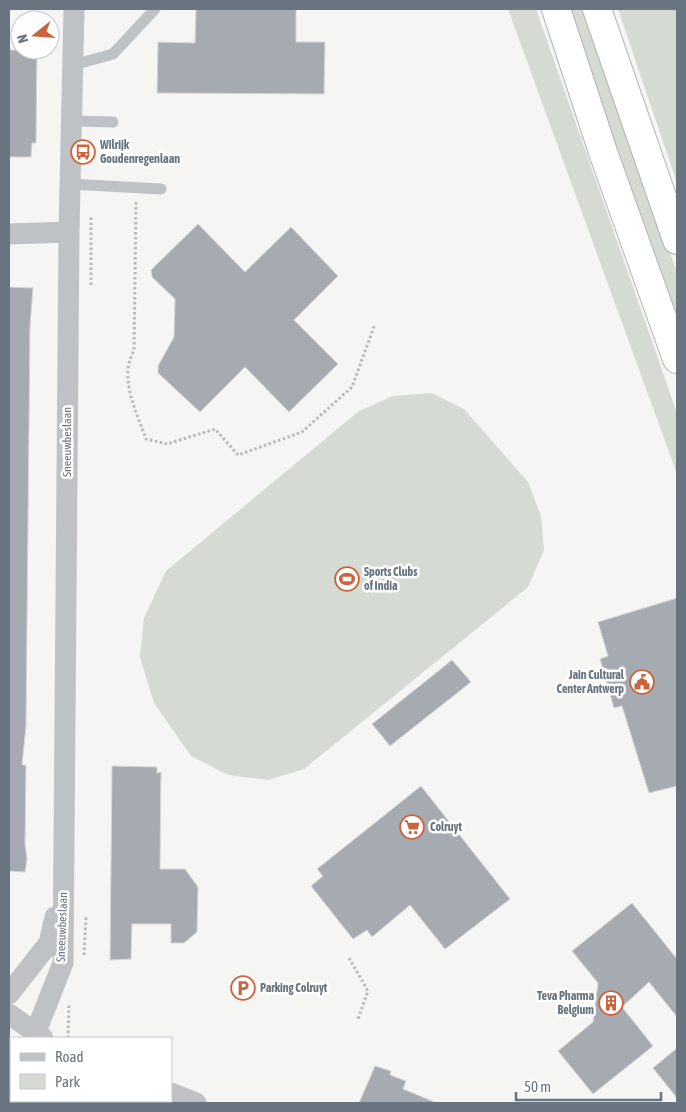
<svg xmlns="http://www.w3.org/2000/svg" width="686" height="1112" font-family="'Asap Condensed',sans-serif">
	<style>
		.green { fill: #d5dad2 }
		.building { fill: #a5abb0; stroke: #d7d7d5 }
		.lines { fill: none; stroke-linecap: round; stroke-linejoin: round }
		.highway-casing { stroke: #b2b5b8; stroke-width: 30 }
		.path { stroke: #b7babc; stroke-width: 3; stroke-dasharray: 2.5 2.5; stroke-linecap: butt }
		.lane { stroke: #bfc2c5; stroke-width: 11 }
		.street { stroke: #bfc2c5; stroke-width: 21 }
		.highway { stroke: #fff; stroke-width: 28 }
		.labels { text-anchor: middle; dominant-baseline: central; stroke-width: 5; stroke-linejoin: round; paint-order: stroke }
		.poi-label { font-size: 12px; font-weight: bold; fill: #68747f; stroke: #fff; text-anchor: start }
		.street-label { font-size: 12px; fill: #68747f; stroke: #fff }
	</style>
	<rect width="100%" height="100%" fill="#f5f5f3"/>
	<path class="green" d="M508,9H536L677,413V474Z
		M567,9H585L677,273V324Z
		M618,9H677V183Z
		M432,393L464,409L528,482L541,516L544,550L528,587L304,769L268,780L228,775L191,756L154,703L140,657L144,618L166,571L359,411L393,396Z"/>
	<path class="building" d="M196,9H296V42H325L324,94L157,93L158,42L195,43Z
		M9,50H37L36,143H32L31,157H9Z
		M198,224L245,272L291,227L338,276L294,320L338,364L289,412L245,367L200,412L158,373V366L174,337L175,299L152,277L151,270Z
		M9,287L33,288L30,326L26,726L22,765H26L25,844L27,859L25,872L9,871Z
		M677,598V786L649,793L622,706L614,708L600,659L608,656L598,622Z
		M452,660L471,682L390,746L372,724Z
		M112,766L157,767V773L161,772L160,869H185L198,887L197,932L184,943H171V924H132L131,959L110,960Z
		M421,786L510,899L445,949L410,905L372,937L367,930L353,939L311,886L323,876L317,869Z
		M632,903L677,959V1017L649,982L622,1007L653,1046L593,1094L558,1051L593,1022L598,983L572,951Z
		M677,1048V1098L653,1068Z
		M375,1066L391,1071L390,1075L406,1081L403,1089L437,1103H359Z"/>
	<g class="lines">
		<g class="highway-casing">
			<path id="highway" d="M556,9L604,155L677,359
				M597,9L677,240"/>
		</g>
		<path class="path" d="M136,202L134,351C118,377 137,413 146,439L167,444L215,429L238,455L302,432L352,387L375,324
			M91,285V217
			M84,955L86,917
			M349,958L368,991L358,1019
			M68,1038L69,1004
			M79,1103V1101"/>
		<path class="lane" d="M73,65L113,54L155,9
			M72,121L113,122
			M70,184L161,189"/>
		<path class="street" d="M9,234L69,232
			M9,994L49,943L55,917
			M9,1014L43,1038
			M35,1034L63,963L69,232L74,9
			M171,1093L196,1103
			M51,1103L52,1101"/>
		<use href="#highway" class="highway"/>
	</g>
	<defs>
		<g id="bus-ring" transform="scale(1.25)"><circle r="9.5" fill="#fff" stroke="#cb643c" stroke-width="1.5"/><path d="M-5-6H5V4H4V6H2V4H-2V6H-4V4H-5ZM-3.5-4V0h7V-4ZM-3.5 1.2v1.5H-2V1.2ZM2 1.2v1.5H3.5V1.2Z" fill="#cb643c"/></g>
		<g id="stadium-ring" transform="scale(1.25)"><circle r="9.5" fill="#fff" stroke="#cb643c" stroke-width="1.5"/><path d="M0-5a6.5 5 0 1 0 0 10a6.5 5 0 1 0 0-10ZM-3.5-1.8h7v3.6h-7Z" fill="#cb643c"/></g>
		<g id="civic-ring" transform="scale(1.25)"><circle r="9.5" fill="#fff" stroke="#cb643c" stroke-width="1.5"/><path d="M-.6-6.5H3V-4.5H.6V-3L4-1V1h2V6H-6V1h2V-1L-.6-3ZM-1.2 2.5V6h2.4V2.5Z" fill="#cb643c"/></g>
		<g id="supermarket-ring" transform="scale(1.25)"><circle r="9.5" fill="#fff" stroke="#cb643c" stroke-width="1.5"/><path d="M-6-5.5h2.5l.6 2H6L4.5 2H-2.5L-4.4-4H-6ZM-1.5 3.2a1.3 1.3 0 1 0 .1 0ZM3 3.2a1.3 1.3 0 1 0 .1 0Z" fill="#cb643c"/></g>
		<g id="parking-ring" transform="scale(1.25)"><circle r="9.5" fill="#fff" stroke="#cb643c" stroke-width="1.5"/><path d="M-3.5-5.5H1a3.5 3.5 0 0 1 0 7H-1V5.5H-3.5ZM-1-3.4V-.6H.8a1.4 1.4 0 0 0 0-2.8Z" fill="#cb643c"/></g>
		<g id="building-ring" transform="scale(1.25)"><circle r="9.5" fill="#fff" stroke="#cb643c" stroke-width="1.5"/><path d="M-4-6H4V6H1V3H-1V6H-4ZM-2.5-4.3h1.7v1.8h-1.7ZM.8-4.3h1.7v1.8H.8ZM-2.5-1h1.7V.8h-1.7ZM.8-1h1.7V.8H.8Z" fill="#cb643c"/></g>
	</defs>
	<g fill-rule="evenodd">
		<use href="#bus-ring" x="83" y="152"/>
		<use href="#stadium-ring" x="347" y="579"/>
		<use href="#civic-ring" x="642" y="682"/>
		<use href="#supermarket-ring" x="412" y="827"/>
		<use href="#parking-ring" x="243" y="988"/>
		<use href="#building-ring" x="611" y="1003"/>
	</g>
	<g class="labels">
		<g class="poi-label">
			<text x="100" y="145">Wilrijk<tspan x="100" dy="14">Goudenregenlaan</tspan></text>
			<text x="364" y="572">Sports Clubs<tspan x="364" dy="14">of India</tspan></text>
			<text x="624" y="675" text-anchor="end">Jain Cultural<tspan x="624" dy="14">Center Antwerp</tspan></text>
			<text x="430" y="827">Colruyt</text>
			<text x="260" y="988">Parking Colruyt</text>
			<text x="594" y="996" text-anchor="end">Teva Pharma<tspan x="594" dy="14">Belgium</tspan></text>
		</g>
		<g class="street-label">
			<text transform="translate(67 442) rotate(-90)">Sneeuwbeslaan</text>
			<text transform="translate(62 927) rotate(-88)">Sneeuwbeslaan</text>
		</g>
	</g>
	<rect width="686" height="1112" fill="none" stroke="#68747f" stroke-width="20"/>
	<rect x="10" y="1037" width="162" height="65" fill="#ffffff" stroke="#c3c7cc"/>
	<rect x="20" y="1053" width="25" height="8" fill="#bfc2c5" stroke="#c3c7cc"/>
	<text x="55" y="1062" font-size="15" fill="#68747f">Road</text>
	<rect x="20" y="1074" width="25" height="15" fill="#d5dad2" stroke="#c3c7cc"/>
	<text x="55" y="1087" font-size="15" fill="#68747f">Park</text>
	<g transform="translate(35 35) rotate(253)"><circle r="24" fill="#ffffff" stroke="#c3c7cc"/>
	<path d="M0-4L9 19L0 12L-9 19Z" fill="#cb643c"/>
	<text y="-8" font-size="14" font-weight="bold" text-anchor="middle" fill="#68747f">N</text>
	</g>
	<path d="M516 1092v8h145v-8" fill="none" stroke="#68747f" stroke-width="2.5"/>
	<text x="524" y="1092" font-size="15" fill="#68747f" stroke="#ffffff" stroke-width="4" paint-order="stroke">50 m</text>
</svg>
